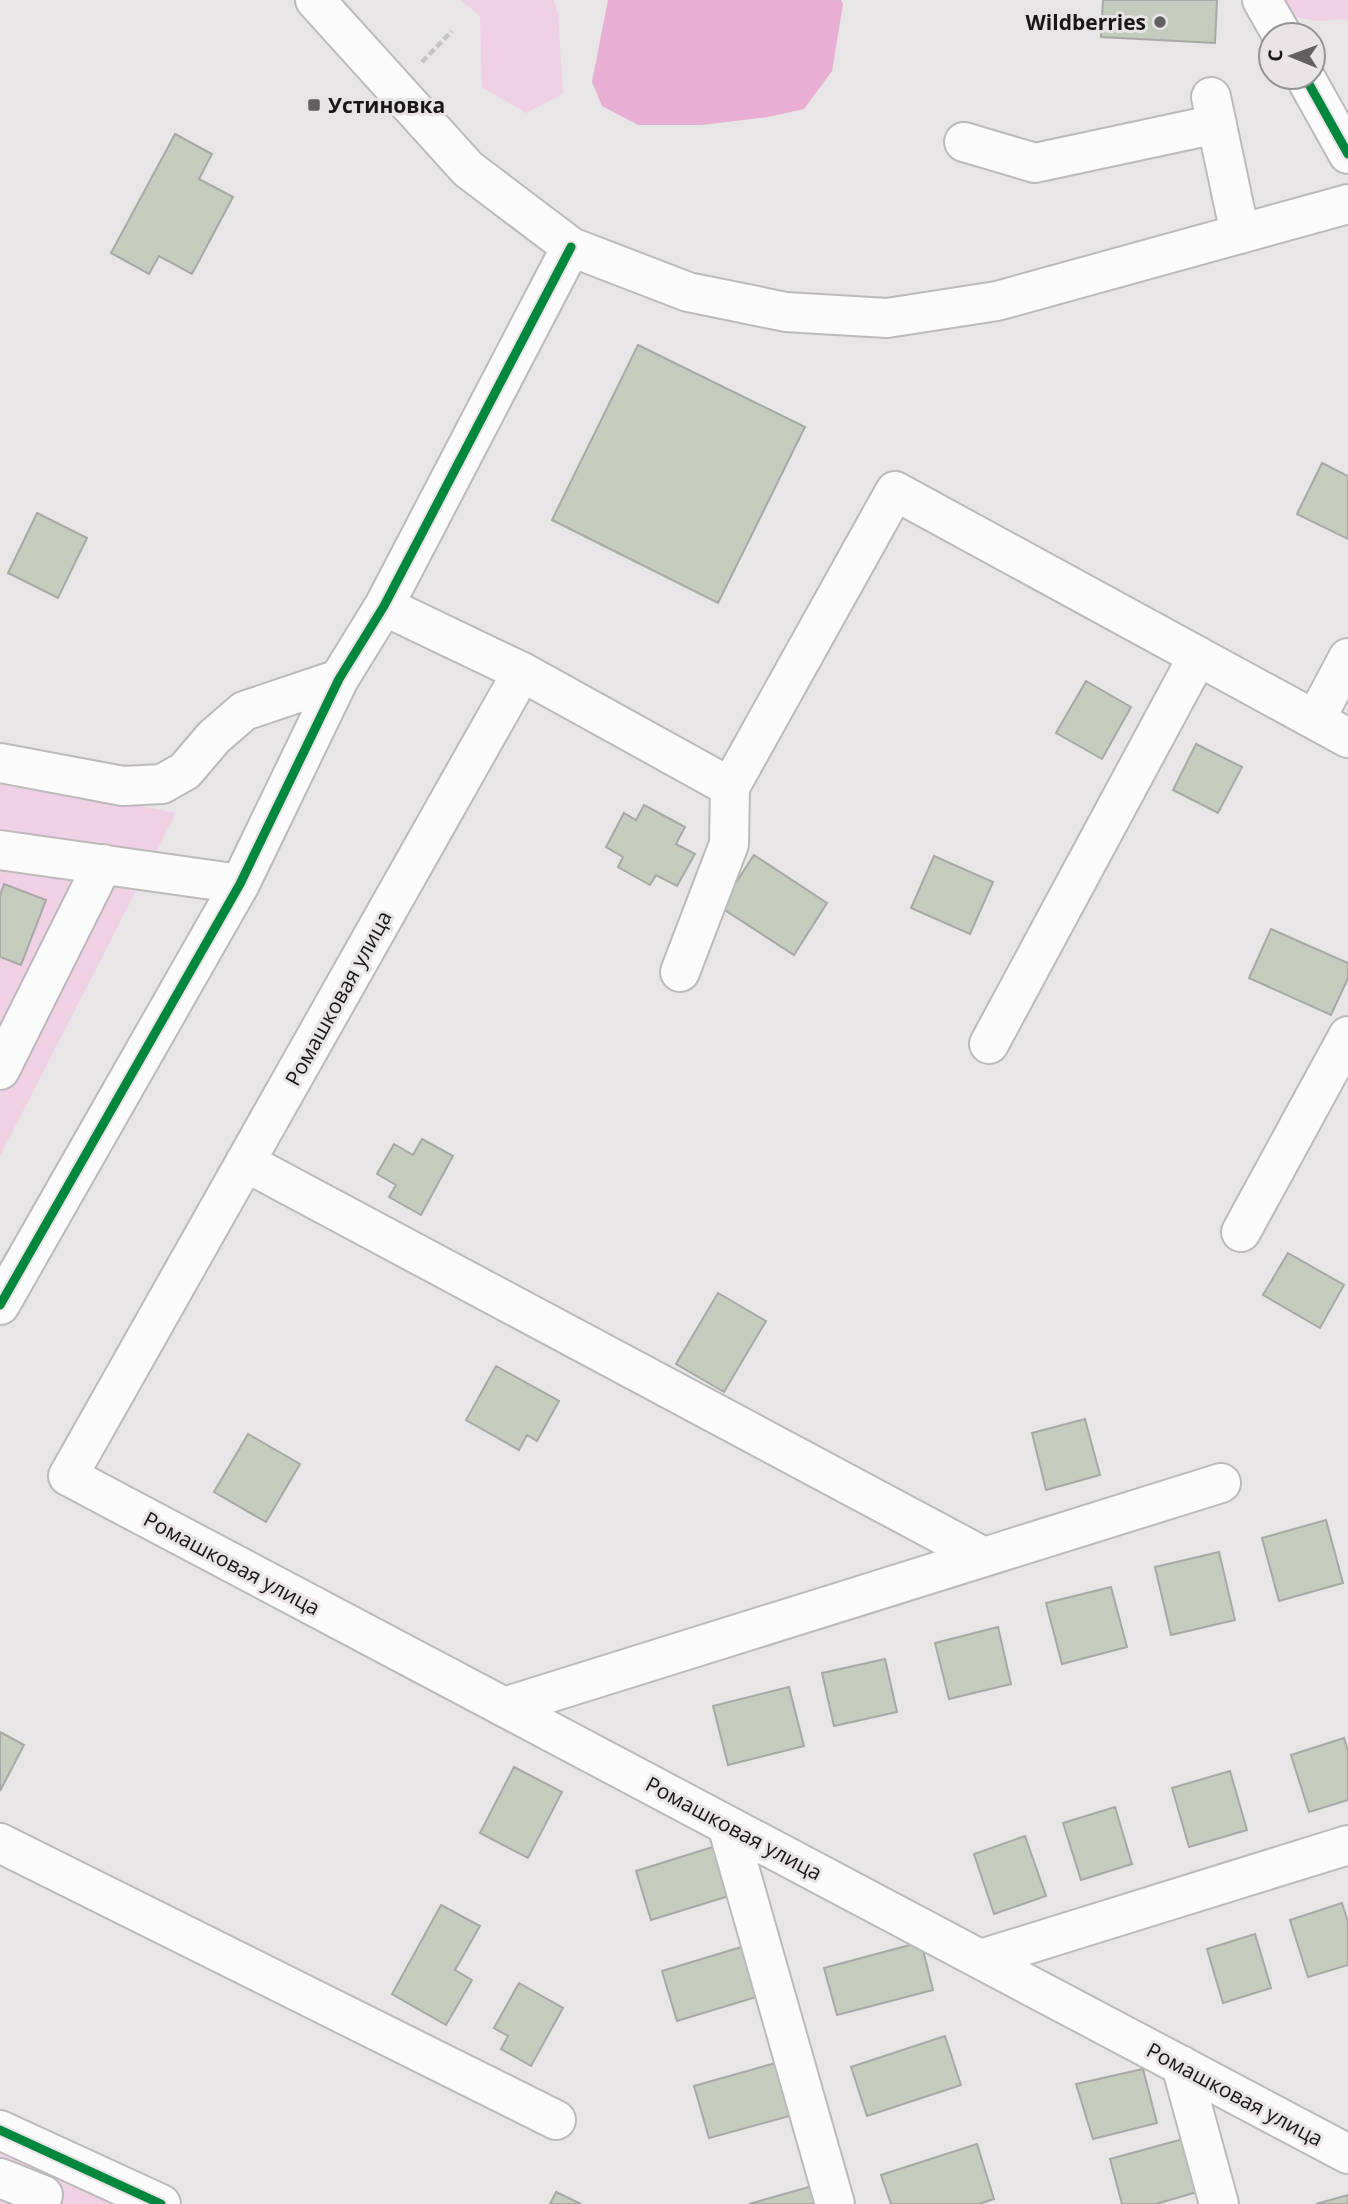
<svg xmlns="http://www.w3.org/2000/svg" width="1348" height="2204" font-family="'Open Sans',sans-serif">
	<style>
		.green { fill: #f0d0e4 }
		.water { fill: #e8aed4 }
		.building { fill: #c4ccbd; stroke: #a8a8a7; stroke-width: 2 }
		.lines { fill: none; stroke-linecap: round; stroke-linejoin: round }
		.minor-casing { stroke: #bcbabb; stroke-width: 42 }
		.major-casing { stroke: #bcbabb; stroke-width: 42 }
		.path { stroke: #c4c4c4; stroke-width: 4.5; stroke-dasharray: 7 3.5; stroke-linecap: butt }
		.minor { stroke: #fbfbfb; stroke-width: 38 }
		.major { stroke: #fbfbfb; stroke-width: 38 }
		.cycleway-casing { stroke: #e8e4e6; stroke-width: 13 }
		.cycleway { stroke: #00873e; stroke-width: 9 }
		.poi-dot { fill: #615f60; stroke: #e8e4e6; stroke-width: 2.5 }
		.labels { text-anchor: middle; dominant-baseline: central; stroke-width: 6; stroke-linejoin: round; paint-order: stroke }
		.poi-label { font-size: 21px; font-weight: bold; fill: #191718; stroke: #e8e4e6; text-anchor: end }
		.street-label { font-size: 21px; fill: #191718; stroke: #e8e4e6 }
	</style>
	<rect width="100%" height="100%" fill="#e7e5e6"/>
	<path class="green" d="M461,0H554L558,14L563,94L526,113L482,87L480,16Z
		M1283,0H1348V19L1317,21L1291,16Z
		M0,777L176,813L0,1156Z
		M0,2130L161,2204H0Z"/>
	<path class="water" d="M608,0H841L843,4L832,71L804,109L768,117L701,125H638L602,106L592,82Z"/>
	<path class="building" d="M1103,0H1217L1215,43L1101,37Z
		M175,134L212,154L199,179L233,197L192,274L159,256L149,274L111,253Z
		M638,345L805,427L718,603L552,520Z
		M1322,463L1348,476V539L1297,514Z
		M37,513L87,538L58,598L8,573Z
		M1086,681L1131,707L1102,759L1056,733Z
		M1196,744L1242,767L1218,813L1173,790Z
		M644,805L685,827L676,844L695,854L677,886L656,875L650,885L618,867L623,857L606,847L624,813L636,820Z
		M754,855L827,903L794,955L720,907Z
		M934,856L993,882L970,934L911,908Z
		M4,884L46,900L21,965L0,957V896Z
		M1271,929L1348,963V978L1331,1015L1249,978Z
		M422,1139L453,1156L421,1215L389,1197L396,1185L377,1174L394,1144L413,1155Z
		M1288,1253L1344,1285L1320,1328L1263,1295Z
		M718,1293L766,1321L724,1392L676,1364Z
		M496,1366L559,1401L537,1441L527,1435L519,1450L466,1420Z
		M1085,1419L1100,1475L1046,1490L1032,1433Z
		M248,1434L300,1464L266,1522L214,1492Z
		M1326,1520L1343,1583L1279,1601L1262,1538Z
		M1219,1552L1235,1620L1171,1635L1155,1567Z
		M1111,1587L1127,1647L1062,1664L1046,1603Z
		M998,1627L1011,1684L949,1699L935,1643Z
		M885,1659L897,1712L834,1726L822,1673Z
		M789,1687L804,1746L728,1765L713,1706Z
		M0,1732L24,1745L0,1791Z
		M1344,1738L1348,1751V1800L1309,1812L1291,1755Z
		M514,1767L562,1792L528,1858L480,1833Z
		M1230,1771L1247,1830L1189,1847L1172,1788Z
		M1115,1807L1132,1864L1081,1880L1063,1823Z
		M1025,1836L1046,1896L994,1914L974,1854Z
		M716,1846L732,1895L651,1920L636,1871Z
		M1342,1903L1348,1922V1965L1308,1977L1290,1920Z
		M441,1905L480,1926L455,1970L472,1980L446,2025L392,1994Z
		M1255,1934L1271,1988L1223,2003L1207,1949Z
		M921,1942L933,1990L837,2015L824,1968Z
		M748,1945L763,1995L677,2021L662,1971Z
		M519,1983L563,2008L531,2066L501,2049L508,2036L494,2028Z
		M945,2036L961,2085L867,2116L851,2067Z
		M779,2062L793,2115L709,2138L694,2086Z
		M1143,2069L1157,2123L1093,2139L1076,2084Z
		M1183,2139L1197,2192L1156,2204H1122L1110,2159Z
		M977,2144L994,2199L979,2204H891L881,2175Z
		M816,2185L821,2204H749Z
		M556,2192L581,2204H550Z
		M1348,2195V2204H1316Z"/>
	<g class="lines">
		<g class="minor-casing">
			<path id="minor" d="M1262,0L1282,35
				M1305,77L1348,154
				M1211,97L1240,234
				M964,142L1035,163L1217,124
				M384,606L522,672L68,1476L1348,2154
				M522,672L730,787L895,491L1348,738
				M1315,720L1348,658
				M0,763L123,786L162,784L185,771L214,737L244,711L339,679
				M0,850L240,884
				M680,972L729,844L730,787
				M989,1044L1198,656
				M0,1070L103,864
				M245,1162L984,1557
				M1241,1232L1348,1036
				M0,1305L240,884L339,679L384,606L571,247
				M504,1707L1221,1483
				M727,1825L835,2204
				M0,1843L556,2120
				M981,1959L1348,1845
				M1181,2065L1219,2204
				M0,2130L161,2204
				M0,2178L43,2195"/>
		</g>
		<g class="major-casing">
			<path id="major" d="M315,0L468,169L571,247L688,292L786,312L887,318L997,301L1348,204"/>
		</g>
		<path class="path" d="M422,62L452,31"/>
		<use href="#minor" class="minor"/>
		<use href="#major" class="major"/>
		<g class="cycleway-casing">
			<path id="cycleway" d="M1305,77L1348,154
				M0,1305L240,884L339,679L384,606L571,247
				M0,2130L161,2204"/>
		</g>
		<use href="#cycleway" class="cycleway"/>
	</g>
	<g class="poi-dot">
		<circle cx="1160" cy="22" r="7"/>
		<rect x="307" y="98" width="14" height="14" rx="3.5"/>
	</g>
	<g class="labels">
		<g class="poi-label">
			<text x="1146" y="22">Wildberries</text>
			<text x="328" y="105" text-anchor="start">Устиновка</text>
		</g>
		<g class="street-label">
			<text transform="translate(338 998) rotate(-61)">Ромашковая улица</text>
			<text transform="translate(232 1563) rotate(28)">Ромашковая улица</text>
			<text transform="translate(734 1828) rotate(28)">Ромашковая улица</text>
			<text transform="translate(1235 2094) rotate(28)">Ромашковая улица</text>
		</g>
	</g>
	<g transform="translate(1292 56) rotate(271)"><circle r="33" fill="#e8e4e6" stroke="#959294" stroke-width="2"/>
	<path d="M0-5L12 26L0 18L-12 26Z" fill="#615f60"/>
	<text y="-10" font-size="19" font-weight="bold" text-anchor="middle" fill="#191718">С</text>
	</g>
</svg>
